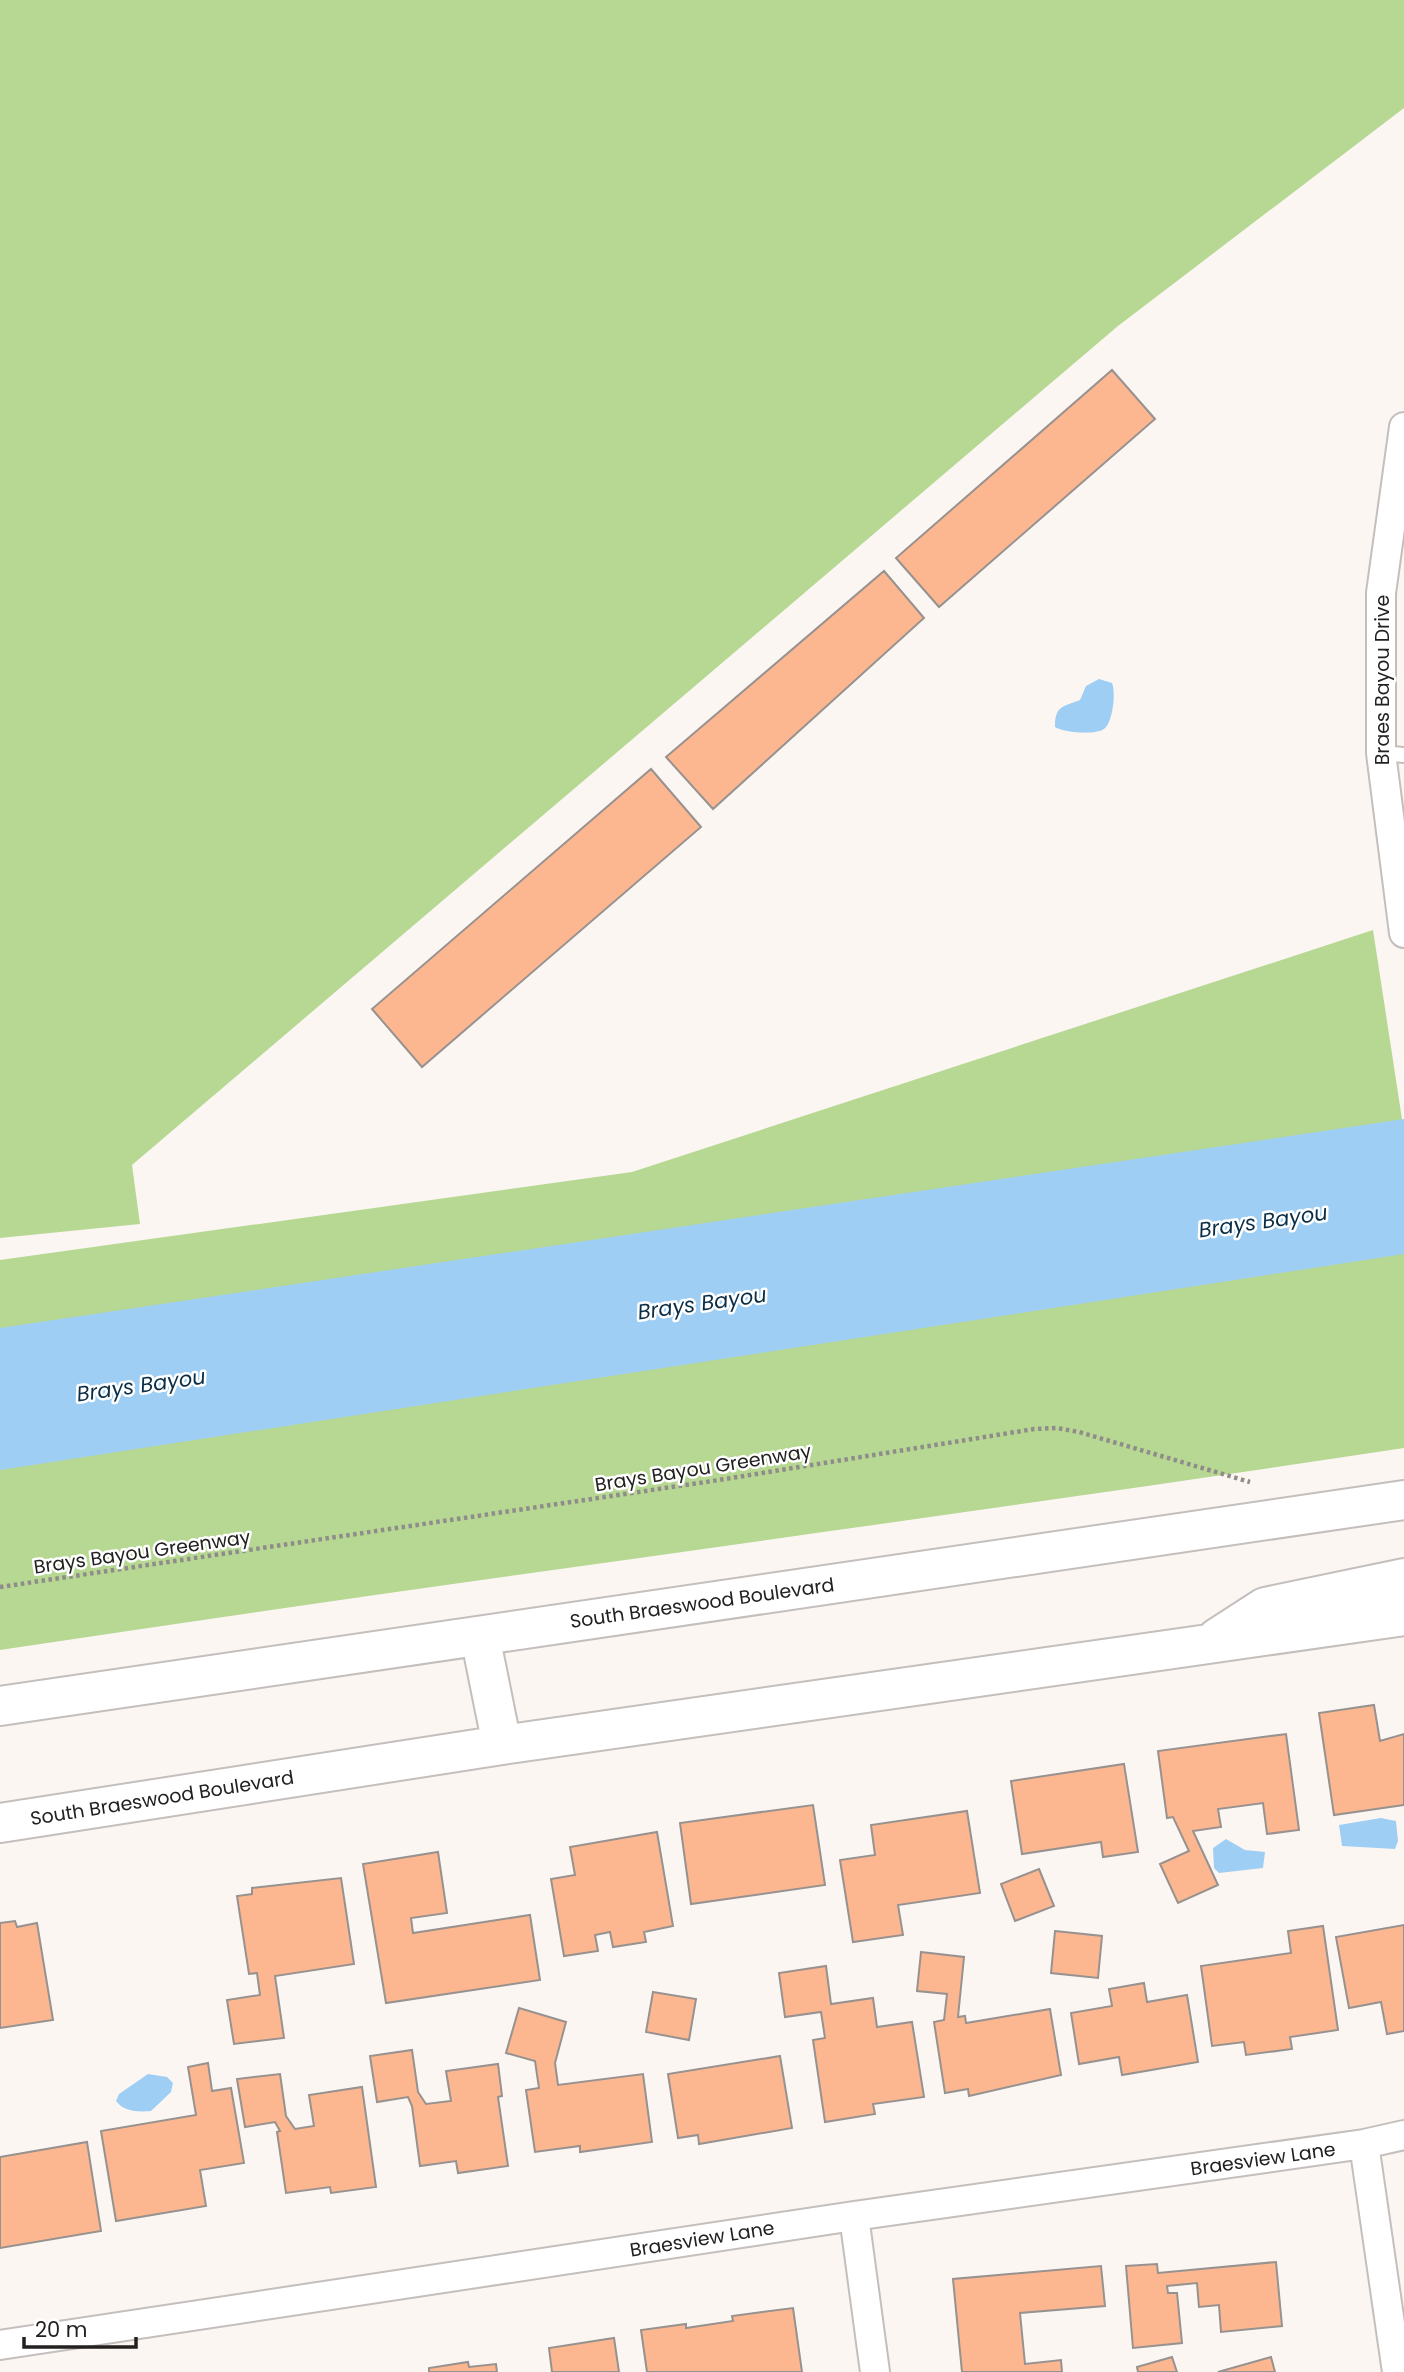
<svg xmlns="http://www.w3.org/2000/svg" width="1404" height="2372" font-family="Poppins,sans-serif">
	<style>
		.green { fill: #b6d893 }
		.water { fill: #9fcef4 }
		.building { fill: #fdb790; stroke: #97928f; stroke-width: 2 }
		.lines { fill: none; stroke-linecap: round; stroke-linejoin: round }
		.lane-casing { stroke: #c4bfbc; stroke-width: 18 }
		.street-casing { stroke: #c4bfbc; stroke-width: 32 }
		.secondary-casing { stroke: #c4bfbc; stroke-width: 42 }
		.path { stroke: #908c8a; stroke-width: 4.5; stroke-dasharray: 3.5 3.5; stroke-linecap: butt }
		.lane { stroke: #fff; stroke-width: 14 }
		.street { stroke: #fff; stroke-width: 28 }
		.secondary { stroke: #fff; stroke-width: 38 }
		.labels { text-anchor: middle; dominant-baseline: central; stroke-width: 5; stroke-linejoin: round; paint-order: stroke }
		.street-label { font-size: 19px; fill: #232120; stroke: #fff }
		.water-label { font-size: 21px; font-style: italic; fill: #0b2e47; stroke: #fff }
	</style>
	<rect width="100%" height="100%" fill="#fcf6f3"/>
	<path class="green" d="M0,0H1404V108L1118,326L132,1165L140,1224L0,1238Z
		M1373,930L1404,1132V1448C937,1519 468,1579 0,1650V1260L632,1172Z"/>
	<path class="water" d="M1099,679L1112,683C1116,692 1113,723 1104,729C1095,735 1064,733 1055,727C1055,706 1062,707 1080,700L1086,686Z
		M1404,1119V1254L0,1470V1328Z
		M1381,1818L1396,1821L1398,1841L1395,1849L1342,1846L1339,1825Z
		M1226,1839L1245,1850L1265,1852L1263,1868L1219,1873L1214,1868L1213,1848Z
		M148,2074L167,2077L173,2083L171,2092L151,2111C138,2112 124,2112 116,2101L119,2094Z"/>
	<path class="building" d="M1112,370L1155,419L939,607L896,558Z
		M884,571L924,618L713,809L666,757Z
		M651,769L701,827L422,1067L372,1009Z
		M1374,1705L1380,1741L1404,1734V1805L1334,1815L1319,1713Z
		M1286,1734L1299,1830L1267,1834L1263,1803L1218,1809L1221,1827L1193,1831L1218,1885L1178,1903L1160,1864L1189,1851L1173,1817L1167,1818L1158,1751Z
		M1124,1764L1138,1852L1103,1857L1101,1842L1022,1854L1011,1781Z
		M813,1805L825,1885L691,1904L680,1823Z
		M967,1811L980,1893L898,1905L903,1935L853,1942L840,1860L875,1855L871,1825Z
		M657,1832L673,1926L644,1932L646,1942L613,1947L610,1932L595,1935L598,1951L564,1956L551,1879L575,1875L570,1847Z
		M438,1852L447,1913L411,1918L413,1933L530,1915L540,1980L386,2003L363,1864Z
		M1039,1869L1054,1906L1015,1921L1001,1884Z
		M341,1878L354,1964L275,1976L284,2038L234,2044L227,2000L260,1995L257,1973L249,1974L237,1896L252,1894V1888Z
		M15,1921L17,1927L37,1923L53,2020L0,2028V1923Z
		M1404,1925V2031L1387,2034L1381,2002L1349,2008L1336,1937Z
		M1323,1926L1338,2030L1290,2037L1292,2049L1246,2055L1244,2042L1212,2046L1201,1966L1291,1953L1288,1931Z
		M1055,1931L1102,1936L1098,1978L1051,1973Z
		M921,1952L964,1957L958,2017L965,2016L966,2023L1050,2009L1061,2075L969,2096L968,2089L945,2093L934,2022L944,2020L947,1994L917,1991Z
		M826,1966L831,2004L873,1998L877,2027L912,2022L924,2097L873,2104L875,2114L825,2122L813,2040L825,2038L821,2012L785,2017L779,1973Z
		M1144,1983L1147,2002L1187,1995L1198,2062L1122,2075L1119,2057L1079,2064L1071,2013L1112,2006L1109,1989Z
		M653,1992L696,1999L689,2040L646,2032Z
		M519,2008L566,2022L555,2063L558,2085L643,2074L652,2142L580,2152V2146L535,2152L526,2090L539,2088L535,2061L506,2053Z
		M412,2050L418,2092L426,2104L451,2101L446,2071L498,2064L502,2096L498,2097L508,2166L458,2173L456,2161L420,2166L412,2106L408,2097L377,2102L370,2056Z
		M780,2056L792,2128L699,2144L698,2135L678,2138L668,2074Z
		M208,2063L212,2091L231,2088L244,2163L200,2170L206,2206L116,2221L101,2131L196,2115L188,2067Z
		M280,2074L286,2116L295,2129L314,2126L309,2095L362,2087L376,2187L331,2193L330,2187L286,2193L277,2132L280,2131L275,2122L245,2127L237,2079Z
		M87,2142L101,2231L0,2248V2157Z
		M1276,2262L1282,2326L1221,2332L1219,2305L1199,2307L1197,2283L1167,2286L1168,2293H1177L1182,2343L1133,2348L1126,2266L1157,2264L1158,2273Z
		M1101,2266L1105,2306L1020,2313L1025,2364L1061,2360L1062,2372H962L953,2279Z
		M793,2308L802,2372H647L641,2330L686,2324V2328L733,2321L732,2316Z
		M614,2338L619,2372H552L549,2348Z
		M1172,2357L1177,2372H1138L1137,2367Z
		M1271,2357L1275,2372H1218Z
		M468,2362L469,2367L496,2364L497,2372H429V2368Z"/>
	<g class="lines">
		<g class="lane-casing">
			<path id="lane" d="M1381,753L1404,755"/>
		</g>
		<g class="street-casing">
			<path id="street" d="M1404,427L1381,593V753L1404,933
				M1364,2144L1397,2372
				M854,2216L875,2372
				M0,2345L854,2216L1364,2144L1404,2135"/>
		</g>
		<g class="secondary-casing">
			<path id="secondary" d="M480,1636L502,1745
				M1217,1638L1265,1607L1404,1578
				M0,1706L1404,1500
				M0,1823L502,1745L1404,1616"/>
		</g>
		<path class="path" d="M0,1587L719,1480L1034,1429L1057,1428L1079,1432L1250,1482"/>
		<use href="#lane" class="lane"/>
		<use href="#street" class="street"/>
		<use href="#secondary" class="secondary"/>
	</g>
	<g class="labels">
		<g class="street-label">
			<text transform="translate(1382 680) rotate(-90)">Braes Bayou Drive</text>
			<text transform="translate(703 1468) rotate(-9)">Brays Bayou Greenway</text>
			<text transform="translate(142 1552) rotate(-8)">Brays Bayou Greenway</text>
			<text transform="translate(702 1603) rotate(-8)">South Braeswood Boulevard</text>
			<text transform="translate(162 1798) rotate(-9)">South Braeswood Boulevard</text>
			<text transform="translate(1263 2159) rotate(-8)">Braesview Lane</text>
			<text transform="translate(702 2239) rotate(-9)">Braesview Lane</text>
		</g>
		<g class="water-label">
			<text transform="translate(1263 1221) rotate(-8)">Brays Bayou</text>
			<text transform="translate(702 1303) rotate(-8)">Brays Bayou</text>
			<text transform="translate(141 1385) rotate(-8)">Brays Bayou</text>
		</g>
	</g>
	<path d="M24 2337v10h112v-10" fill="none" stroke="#232120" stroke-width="3.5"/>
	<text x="35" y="2337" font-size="21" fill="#232120" stroke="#ffffff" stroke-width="5" paint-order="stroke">20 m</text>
</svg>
